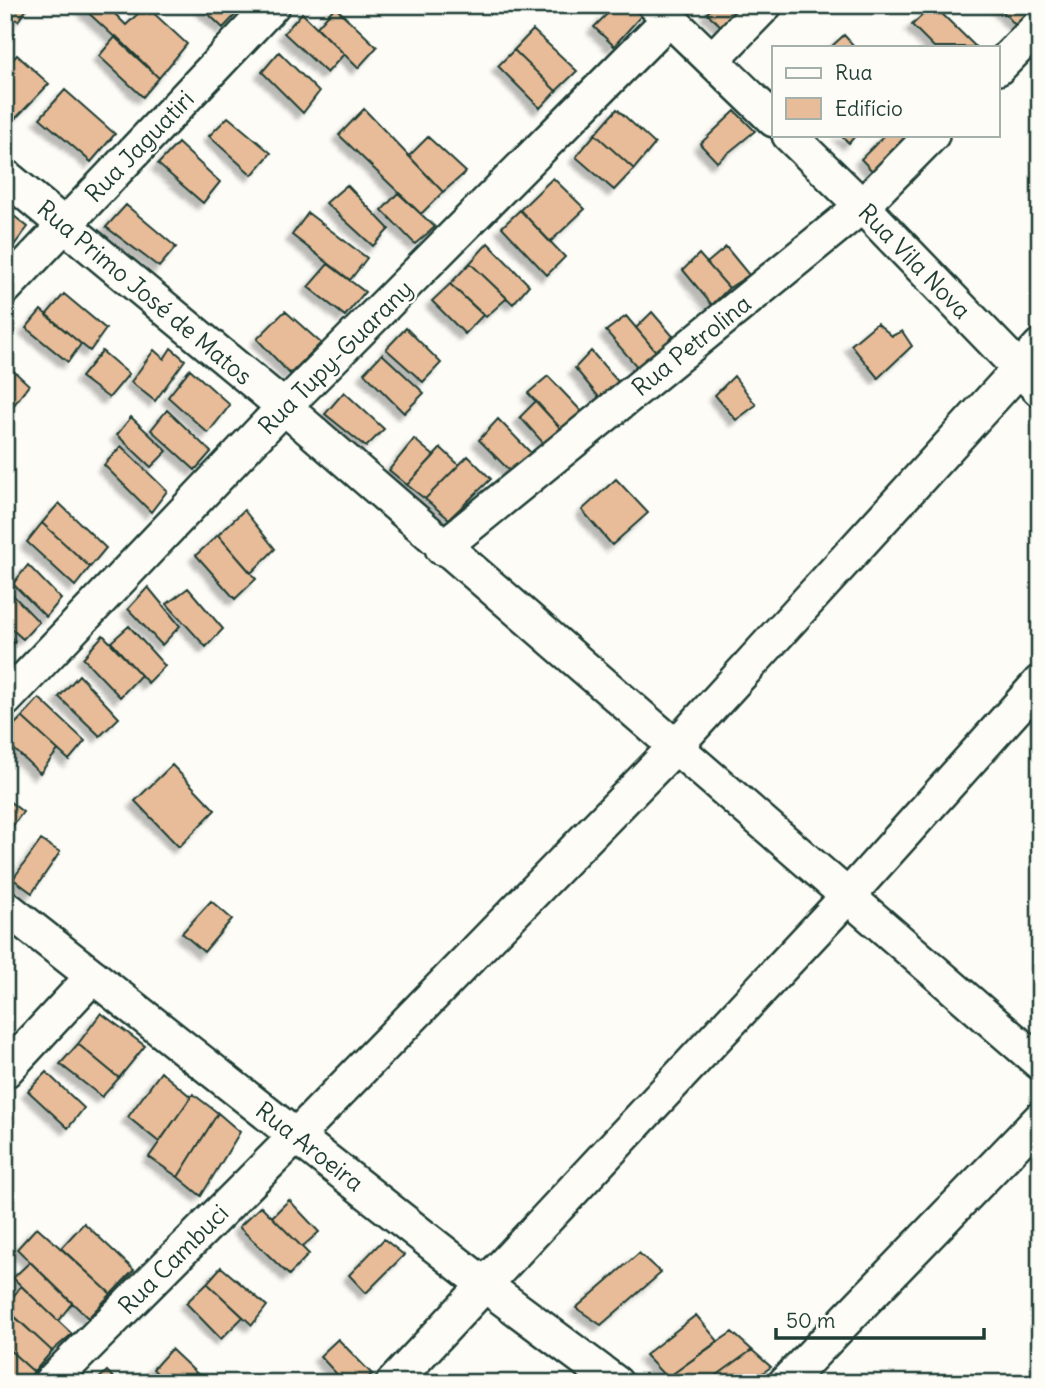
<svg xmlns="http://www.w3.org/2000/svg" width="1045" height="1388" font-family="Delius,sans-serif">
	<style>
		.building { fill: #e8bc98; stroke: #1f3d34; stroke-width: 2; filter: url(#shadow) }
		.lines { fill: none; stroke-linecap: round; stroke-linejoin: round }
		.minor-casing { stroke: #1f3d34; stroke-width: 38 }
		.minor { stroke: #fdfcf7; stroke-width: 33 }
		.labels { text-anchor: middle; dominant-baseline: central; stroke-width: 5; stroke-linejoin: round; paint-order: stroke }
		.street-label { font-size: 24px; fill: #1f3d34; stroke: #fdfcf7 }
	</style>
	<defs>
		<filter id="shadow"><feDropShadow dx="-6" dy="6" stdDeviation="2" flood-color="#0004"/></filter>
	</defs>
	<rect width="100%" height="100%" fill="#fdfcf7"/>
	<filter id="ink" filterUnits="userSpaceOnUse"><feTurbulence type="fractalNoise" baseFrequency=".0143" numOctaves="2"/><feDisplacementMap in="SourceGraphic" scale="14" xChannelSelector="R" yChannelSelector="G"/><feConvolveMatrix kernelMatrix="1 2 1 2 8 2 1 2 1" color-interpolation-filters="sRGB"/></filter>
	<g filter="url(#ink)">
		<path class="building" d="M5,5H30L18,21L5,12Z
			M86,5H106L126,25L146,6L187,44L159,78L83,8Z
			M199,5H239L242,8L223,28Z
			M616,5H631L641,16L614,46L594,27Z
			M715,5H746L724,29L707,13Z
			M933,5L976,47H934L912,25Z
			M997,5H1038V6L1017,27Z
			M335,7L377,47L358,68L317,27Z
			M302,13L344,54L327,73L284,33Z
			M533,30L577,71L556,91L514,50Z
			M844,35L855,47H831Z
			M116,36L159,78L143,97L99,56Z
			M514,50L556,91L540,108L498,66Z
			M279,52L319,92L303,113L262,72Z
			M17,55L49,84L16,118L5,109V68Z
			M65,90L115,134L91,162L40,118Z
			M364,109L443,192L421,214L339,135Z
			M617,109L655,144L634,169L595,134Z
			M735,111L755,131L717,162L700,144Z
			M228,117L271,153L252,175L209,136Z
			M595,134L634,169L614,190L576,157Z
			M840,135H856L849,143Z
			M885,135H917L877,176L861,159Z
			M428,137L466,172L443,192L409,156Z
			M178,143L220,182L203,203L158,164Z
			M553,178L585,209L550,242L520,210Z
			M347,185L389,229L373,246L326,203Z
			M398,193L435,227L415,244L382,210Z
			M126,205L176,247L159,267L106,227Z
			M5,209L28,227L11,249L5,244Z
			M520,210L565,257L547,275L502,227Z
			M308,213L367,258L350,280L292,235Z
			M488,243L529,285L513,304L470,263Z
			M726,247L749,275L729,288L707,263Z
			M699,254L729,288L712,305L683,270Z
			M470,263L507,298L486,317L450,284Z
			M328,264L365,292L345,316L308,287Z
			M450,284L483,315L465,334L432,301Z
			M64,294L106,329L90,351L46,315Z
			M41,310L81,344L68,362L26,328Z
			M285,311L321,343L290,374L257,339Z
			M652,312L678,342L659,355L636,328Z
			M626,316L659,355L639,369L606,331Z
			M877,323L892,336L902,331L912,346L878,378L851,345Z
			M406,328L441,363L423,382L386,349Z
			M171,348L185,360L155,401L131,382L154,350L164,359Z
			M102,351L129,374L109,398L81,377Z
			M591,351L621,385L602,401L575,368Z
			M382,354L424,393L404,413L364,373Z
			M5,363L29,385L13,406L5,400Z
			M190,369L230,405L208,433L168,397Z
			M548,376L584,414L564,432L528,393Z
			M734,376L756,405L736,420L715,395Z
			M344,392L384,429L366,447L325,414Z
			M536,401L564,432L546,446L520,417Z
			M167,410L211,452L195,470L151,430Z
			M131,417L167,451L151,467L117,435Z
			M498,419L531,453L511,472L479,440Z
			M414,439L434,456L407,485L389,470Z
			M121,446L167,491L151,512L104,465Z
			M441,448L459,465L425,499L407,485Z
			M468,456L491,479L449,519L425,499Z
			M616,479L648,513L612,545L582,510Z
			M59,503L106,548L90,567L42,523Z
			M244,510L275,549L251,573L218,535Z
			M42,523L90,567L75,586L27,542Z
			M218,535L256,579L235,599L196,555Z
			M28,565L61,599L46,617L13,584Z
			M5,587L39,622L23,639L5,623Z
			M148,587L180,626L162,645L128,609Z
			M188,588L223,629L206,647L167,604Z
			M129,626L165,666L148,683L111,642Z
			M5,632L15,641L5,651Z
			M103,635L141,675L120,697L83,658Z
			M79,675L119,718L100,736L59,697Z
			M39,698L85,741L69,760L22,717Z
			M22,717L58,750L40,773L5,741V734Z
			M172,765L215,810L179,847L135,801Z
			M5,798L23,812L5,836Z
			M41,840L60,852L32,893L13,879Z
			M211,901L232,919L204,952L182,933Z
			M101,1013L145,1046L119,1078L78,1044Z
			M78,1044L119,1078L102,1097L60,1064Z
			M46,1072L84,1108L68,1128L28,1091Z
			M161,1072L191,1097L159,1142L128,1117Z
			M193,1094L218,1113L178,1177L149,1157Z
			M218,1113L240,1132L201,1196L178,1177Z
			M289,1200L319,1232L302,1247L272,1217Z
			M261,1206L309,1254L289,1275L239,1227Z
			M84,1223L134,1270L111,1294L61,1248Z
			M37,1227L111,1294L88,1318L17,1249Z
			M384,1239L404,1255L366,1293L349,1275Z
			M639,1253L661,1273L601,1325L576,1308Z
			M30,1262L72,1303L58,1321L13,1278Z
			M221,1267L267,1306L252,1325L207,1283Z
			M207,1283L243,1317L221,1339L186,1303Z
			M21,1286L72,1334L52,1351L5,1308Z
			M11,1313L52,1351L34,1372L5,1346V1318Z
			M696,1315L718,1341L667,1378L645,1355Z
			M732,1332L752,1350L706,1383H673L667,1378Z
			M338,1339L372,1374L362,1383H345L320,1356Z
			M5,1346L34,1372L23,1383H5Z
			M171,1349L207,1383H166L153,1369Z
			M752,1350L771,1367L749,1383H706Z
			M107,1371L118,1383H94Z"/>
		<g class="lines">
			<g class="minor-casing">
				<path id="minor" d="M655,5L774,120
					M712,60L765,5
					M998,68L1040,25
					M789,135L862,206L1040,390
					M5,176L284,407L1040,1063
					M5,288L273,5
					M442,548L862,206L932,135
					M5,700L284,407L669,19
					M5,907L486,1286L616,1383
					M5,1071L93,976
					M50,1383L296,1136L674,748L1040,346
					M393,1383L847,897L1040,682
					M785,1383L1040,1119"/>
			</g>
			<use href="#minor" class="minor"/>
		</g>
	</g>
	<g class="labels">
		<g class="street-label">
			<text transform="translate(139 146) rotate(-46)">Rua Jaguatiri</text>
			<text transform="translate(915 261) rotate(46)">Rua Vila Nova</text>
			<text transform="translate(145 292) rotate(40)">Rua Primo José de Matos</text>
			<text transform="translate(691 345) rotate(-39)">Rua Petrolina</text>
			<text transform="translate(335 357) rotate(-45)">Rua Tupy-Guarany</text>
			<text transform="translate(310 1146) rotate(38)">Rua Aroeira</text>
			<text transform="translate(173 1259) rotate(-45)">Rua Cambuci</text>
		</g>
	</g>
	<rect width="1045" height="1388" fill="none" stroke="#fdfcf7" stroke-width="28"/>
	<rect x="14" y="14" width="1017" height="1360" fill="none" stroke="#1f3d34" stroke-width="2.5" filter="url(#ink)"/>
	<rect x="772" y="46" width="228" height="91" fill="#fdfcf7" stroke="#a4b0a9" stroke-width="2"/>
	<rect x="786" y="68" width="35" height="10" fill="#fdfcf7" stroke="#a4b0a9" stroke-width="2"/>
	<text x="835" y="80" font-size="21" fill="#1f3d34">Rua</text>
	<rect x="786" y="98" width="35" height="21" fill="#e8bc98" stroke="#a4b0a9" stroke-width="2"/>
	<text x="835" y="116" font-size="21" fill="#1f3d34">Edifício</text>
	<path d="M776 1328v10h208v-10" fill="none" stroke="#1f3d34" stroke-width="3.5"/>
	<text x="786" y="1328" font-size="21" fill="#1f3d34" stroke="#fdfcf7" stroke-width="5" paint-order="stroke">50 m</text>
</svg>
